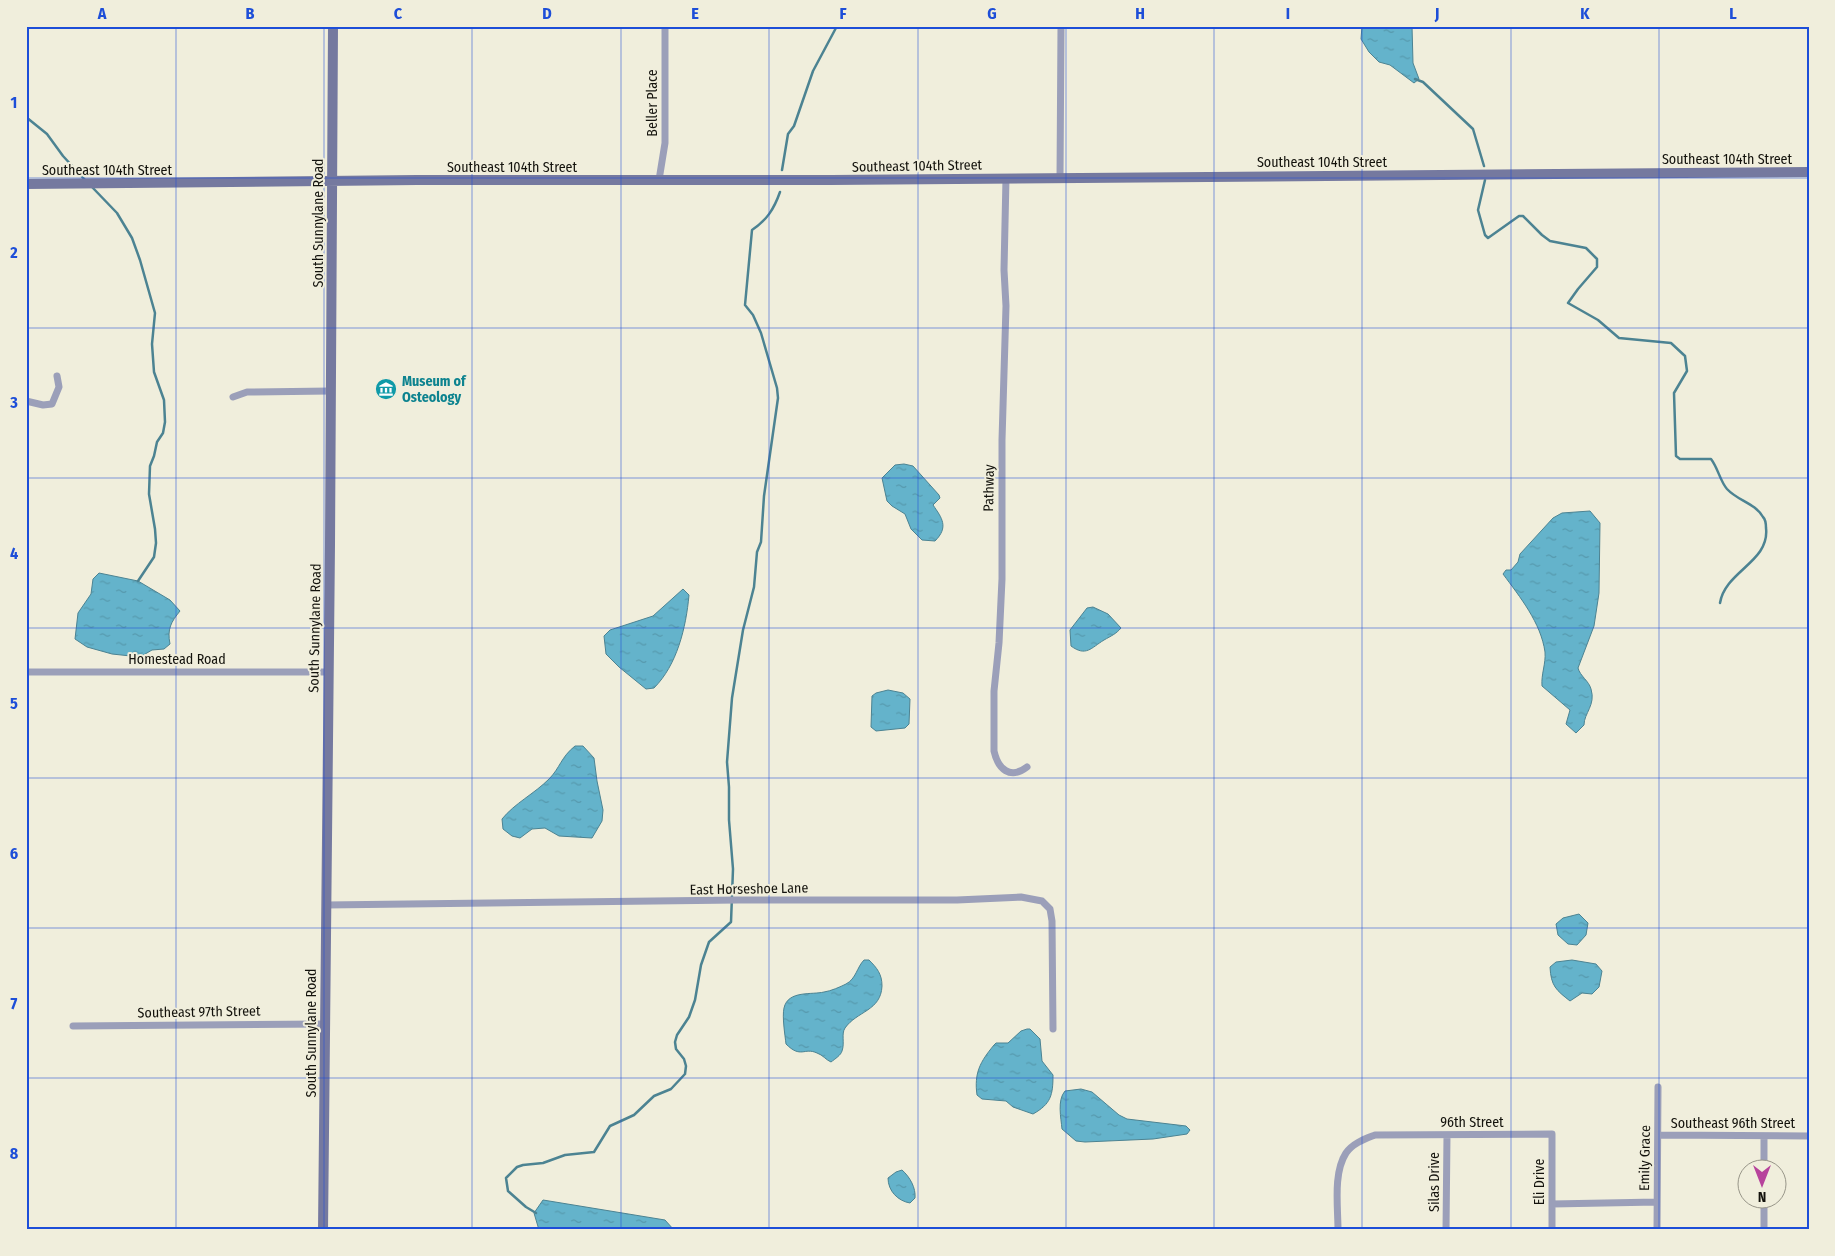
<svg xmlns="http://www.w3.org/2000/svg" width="1835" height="1256" font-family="'Fira Sans Condensed',sans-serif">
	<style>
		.water { fill: url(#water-ripples); stroke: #4c8392 }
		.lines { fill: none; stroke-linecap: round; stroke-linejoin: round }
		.stream { stroke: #4c8392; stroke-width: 2.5 }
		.street { stroke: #9b9fb9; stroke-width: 7 }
		.secondary { stroke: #75799f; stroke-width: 10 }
		.grid { fill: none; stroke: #1d4ed8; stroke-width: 1; stroke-opacity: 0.55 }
		.labels { text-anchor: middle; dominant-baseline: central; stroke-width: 4; stroke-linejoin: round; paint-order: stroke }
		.street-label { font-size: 14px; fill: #13120c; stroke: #f0eedc }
		.culture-label { font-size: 14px; font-weight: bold; fill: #0d838f; stroke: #f0eedc; text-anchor: start }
		.neatline { fill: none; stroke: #1d4ed8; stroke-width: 2 }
		.grid-label { font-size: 16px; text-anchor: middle; font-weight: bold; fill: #1d4ed8 }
	</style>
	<defs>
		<pattern id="water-ripples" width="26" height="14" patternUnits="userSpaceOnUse" patternTransform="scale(1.25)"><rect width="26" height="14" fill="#64b3cb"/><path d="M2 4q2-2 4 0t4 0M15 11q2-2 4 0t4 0" fill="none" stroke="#5699ad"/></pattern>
	</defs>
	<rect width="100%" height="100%" fill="#f0eedc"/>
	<path class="water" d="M1362,26H1412L1413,63L1419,79L1414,83L1390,65L1379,62L1369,52L1361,39Z
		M904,464L913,466L939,495L940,498L933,505C942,518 949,527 935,541L922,540L911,529L905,514L892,506L887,501L882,478L895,465Z
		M1590,511L1600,523L1599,593L1594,626L1578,668C1580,676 1589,681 1591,689C1596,705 1584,713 1584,725L1576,733L1566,724L1570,710L1542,686C1541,674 1546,664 1545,652C1541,623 1520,597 1503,574L1506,570H1511L1518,562L1520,554L1553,518L1562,513Z
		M99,573L138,581L170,600L180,611C171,622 167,629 170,644L164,649L152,650L140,657L112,654L87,647L75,639L78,613L91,594L93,579Z
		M683,589L689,595C686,628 677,665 654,688L646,689L619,667L606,654L604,636L610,630L653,616Z
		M1093,607L1108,614L1121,628C1116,634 1111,636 1104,640C1091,648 1086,657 1071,646L1070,630L1087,608Z
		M888,690L903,693L910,699L909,724L905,728L876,731L871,727L872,696L876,693Z
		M575,746H583L594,758L597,781L603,810L602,821L592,838L559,836L545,828L532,829L520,838L512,836L503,829L502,819C515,803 534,794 549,779C560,768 561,757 575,746Z
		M1579,914L1588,923L1586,935L1577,945L1568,944L1558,935L1556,924L1563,918Z
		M864,960H869C877,968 882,974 882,986C881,1011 857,1011 845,1028C841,1034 845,1043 842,1051C841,1055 835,1059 831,1062C826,1060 823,1055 817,1053C804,1047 801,1059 786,1044C785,1035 782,1017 784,1008C788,990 812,995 824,992C831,991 840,987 846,984C856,979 857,967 864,960Z
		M1572,960L1596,964L1602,971L1599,987L1592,994L1582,993L1570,1001C1556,990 1551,986 1550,967L1556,962Z
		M1027,1029H1030L1040,1039L1042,1061L1053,1075C1053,1095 1051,1104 1033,1114L1013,1107L1006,1101L982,1099L977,1095C974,1073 980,1062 994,1045L996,1043H1008L1021,1031Z
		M1081,1089L1092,1092L1119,1115L1127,1119L1186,1126L1190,1130L1187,1134L1153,1139L1085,1142L1076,1141L1062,1129C1061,1118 1057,1100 1065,1091Z
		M902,1170C910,1177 916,1188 915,1198L910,1203C898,1201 888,1191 888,1178L896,1172Z
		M543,1200L665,1220L674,1230H539L534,1213Z"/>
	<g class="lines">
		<path class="stream" d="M1415,79L1423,82L1473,129L1484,166
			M26,117L47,134L63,156L86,181
			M782,170L788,134L794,126L813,71L837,26
			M1485,180L1478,210L1485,235L1488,238L1519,216H1523L1542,235L1550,241L1586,248L1597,259V267L1578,289L1568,303L1598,320L1619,338L1671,343L1685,356L1687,371L1674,393L1676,456L1680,459H1711C1718,468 1720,481 1727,489C1738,501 1755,503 1763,517C1766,520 1766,524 1766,528C1770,562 1725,571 1720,603
			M92,187L117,213L132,238L140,260L155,313L152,344L154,372L164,400L165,422L163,433L157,442L154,456L150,466L149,494L155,529L156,543L154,557L138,581
			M536,1213L526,1207L508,1191L506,1178L517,1167L523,1165L543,1163L565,1155L594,1152L610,1126L634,1115L654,1096L671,1089L685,1074L686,1066L684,1059L676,1049L675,1042L677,1035L689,1017L695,1000L701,965L709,942L731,922L733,869L729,820V787L727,762L732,698L743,630L754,587L757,552L761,542L764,496L778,398L777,388L761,333L753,315L745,305L752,230C767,220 774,209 780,192"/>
		<path class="street" d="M1006,178L1004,270L1006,306L1002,440V579L999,643L994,691V751C998,769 1010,780 1027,767
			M1060,178L1061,26
			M659,180L665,143V26
			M233,397L247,392L330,391
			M26,401L43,405L52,404L59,387L57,376
			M26,672H328
			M326,905L738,900H957L1021,897L1042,901L1050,909L1052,921L1053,1029
			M73,1026L325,1024
			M1658,1135L1809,1136
			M1764,1168V1136
			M1552,1204L1657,1202
			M1338,1230C1338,1207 1333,1173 1346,1153C1353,1143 1365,1139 1375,1135L1552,1134V1230
			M1446,1230L1447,1135
			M1657,1230L1658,1087
			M1764,1230V1198"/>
		<path class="secondary" d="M26,184L417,180H831L1809,172
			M323,1230L330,545L333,26"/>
	</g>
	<path class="grid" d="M176,26V1230M324,26V1230M472,26V1230M621,26V1230M769,26V1230M918,26V1230M1066,26V1230M1214,26V1230M1362,26V1230M1511,26V1230M1659,26V1230M26,178H1809M26,328H1809M26,478H1809M26,628H1809M26,778H1809M26,928H1809M26,1078H1809"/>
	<defs>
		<g id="museum-disc" transform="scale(1.125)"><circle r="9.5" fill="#0f9aa8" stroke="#f0eedc"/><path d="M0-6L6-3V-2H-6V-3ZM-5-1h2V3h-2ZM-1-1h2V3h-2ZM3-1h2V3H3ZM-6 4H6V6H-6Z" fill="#fff"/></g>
	</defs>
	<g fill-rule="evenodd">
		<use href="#museum-disc" x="386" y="389"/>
	</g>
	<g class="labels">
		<g class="street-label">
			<text transform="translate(652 103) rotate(-90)">Beller Place</text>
			<text x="1727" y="159">Southeast 104th Street</text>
			<text x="1322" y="162">Southeast 104th Street</text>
			<text transform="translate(917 166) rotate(-1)">Southeast 104th Street</text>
			<text x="512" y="167">Southeast 104th Street</text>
			<text x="107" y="170">Southeast 104th Street</text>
			<text transform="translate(318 223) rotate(-90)">South Sunnylane Road</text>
			<text transform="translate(989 488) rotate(-89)">Pathway</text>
			<text transform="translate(315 628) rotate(-89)">South Sunnylane Road</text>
			<text x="177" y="659">Homestead Road</text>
			<text transform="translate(749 889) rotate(-1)">East Horseshoe Lane</text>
			<text transform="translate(199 1012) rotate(-1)">Southeast 97th Street</text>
			<text transform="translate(311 1033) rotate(-90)">South Sunnylane Road</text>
			<text x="1472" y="1122">96th Street</text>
			<text x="1733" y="1123">Southeast 96th Street</text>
			<text transform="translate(1645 1158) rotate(-89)">Emily Grace</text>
			<text transform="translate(1434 1182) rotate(-90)">Silas Drive</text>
			<text transform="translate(1539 1182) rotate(-90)">Eli Drive</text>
		</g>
		<g class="culture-label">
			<text x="402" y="381">Museum of<tspan x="402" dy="16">Osteology</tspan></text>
		</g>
	</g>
	<rect width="1835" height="1256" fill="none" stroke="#f0eedc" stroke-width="55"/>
	<g transform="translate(1762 1184) rotate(180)"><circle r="24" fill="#f0eedc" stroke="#989689"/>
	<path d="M0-4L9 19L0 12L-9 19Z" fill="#b7439c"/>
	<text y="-8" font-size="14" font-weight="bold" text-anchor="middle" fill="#13120c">N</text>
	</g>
	<rect x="28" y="28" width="1780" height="1200" class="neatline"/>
	<g class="grid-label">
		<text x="102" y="19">A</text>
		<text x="250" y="19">B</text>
		<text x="398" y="19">C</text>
		<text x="547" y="19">D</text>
		<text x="695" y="19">E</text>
		<text x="843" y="19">F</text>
		<text x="992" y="19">G</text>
		<text x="1140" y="19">H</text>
		<text x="1288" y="19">I</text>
		<text x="1437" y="19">J</text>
		<text x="1585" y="19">K</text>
		<text x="1733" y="19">L</text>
		<text x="14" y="108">1</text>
		<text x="14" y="258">2</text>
		<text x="14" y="408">3</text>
		<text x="14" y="559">4</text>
		<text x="14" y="709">5</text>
		<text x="14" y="859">6</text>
		<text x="14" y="1009">7</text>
		<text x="14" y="1159">8</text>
	</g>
</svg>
